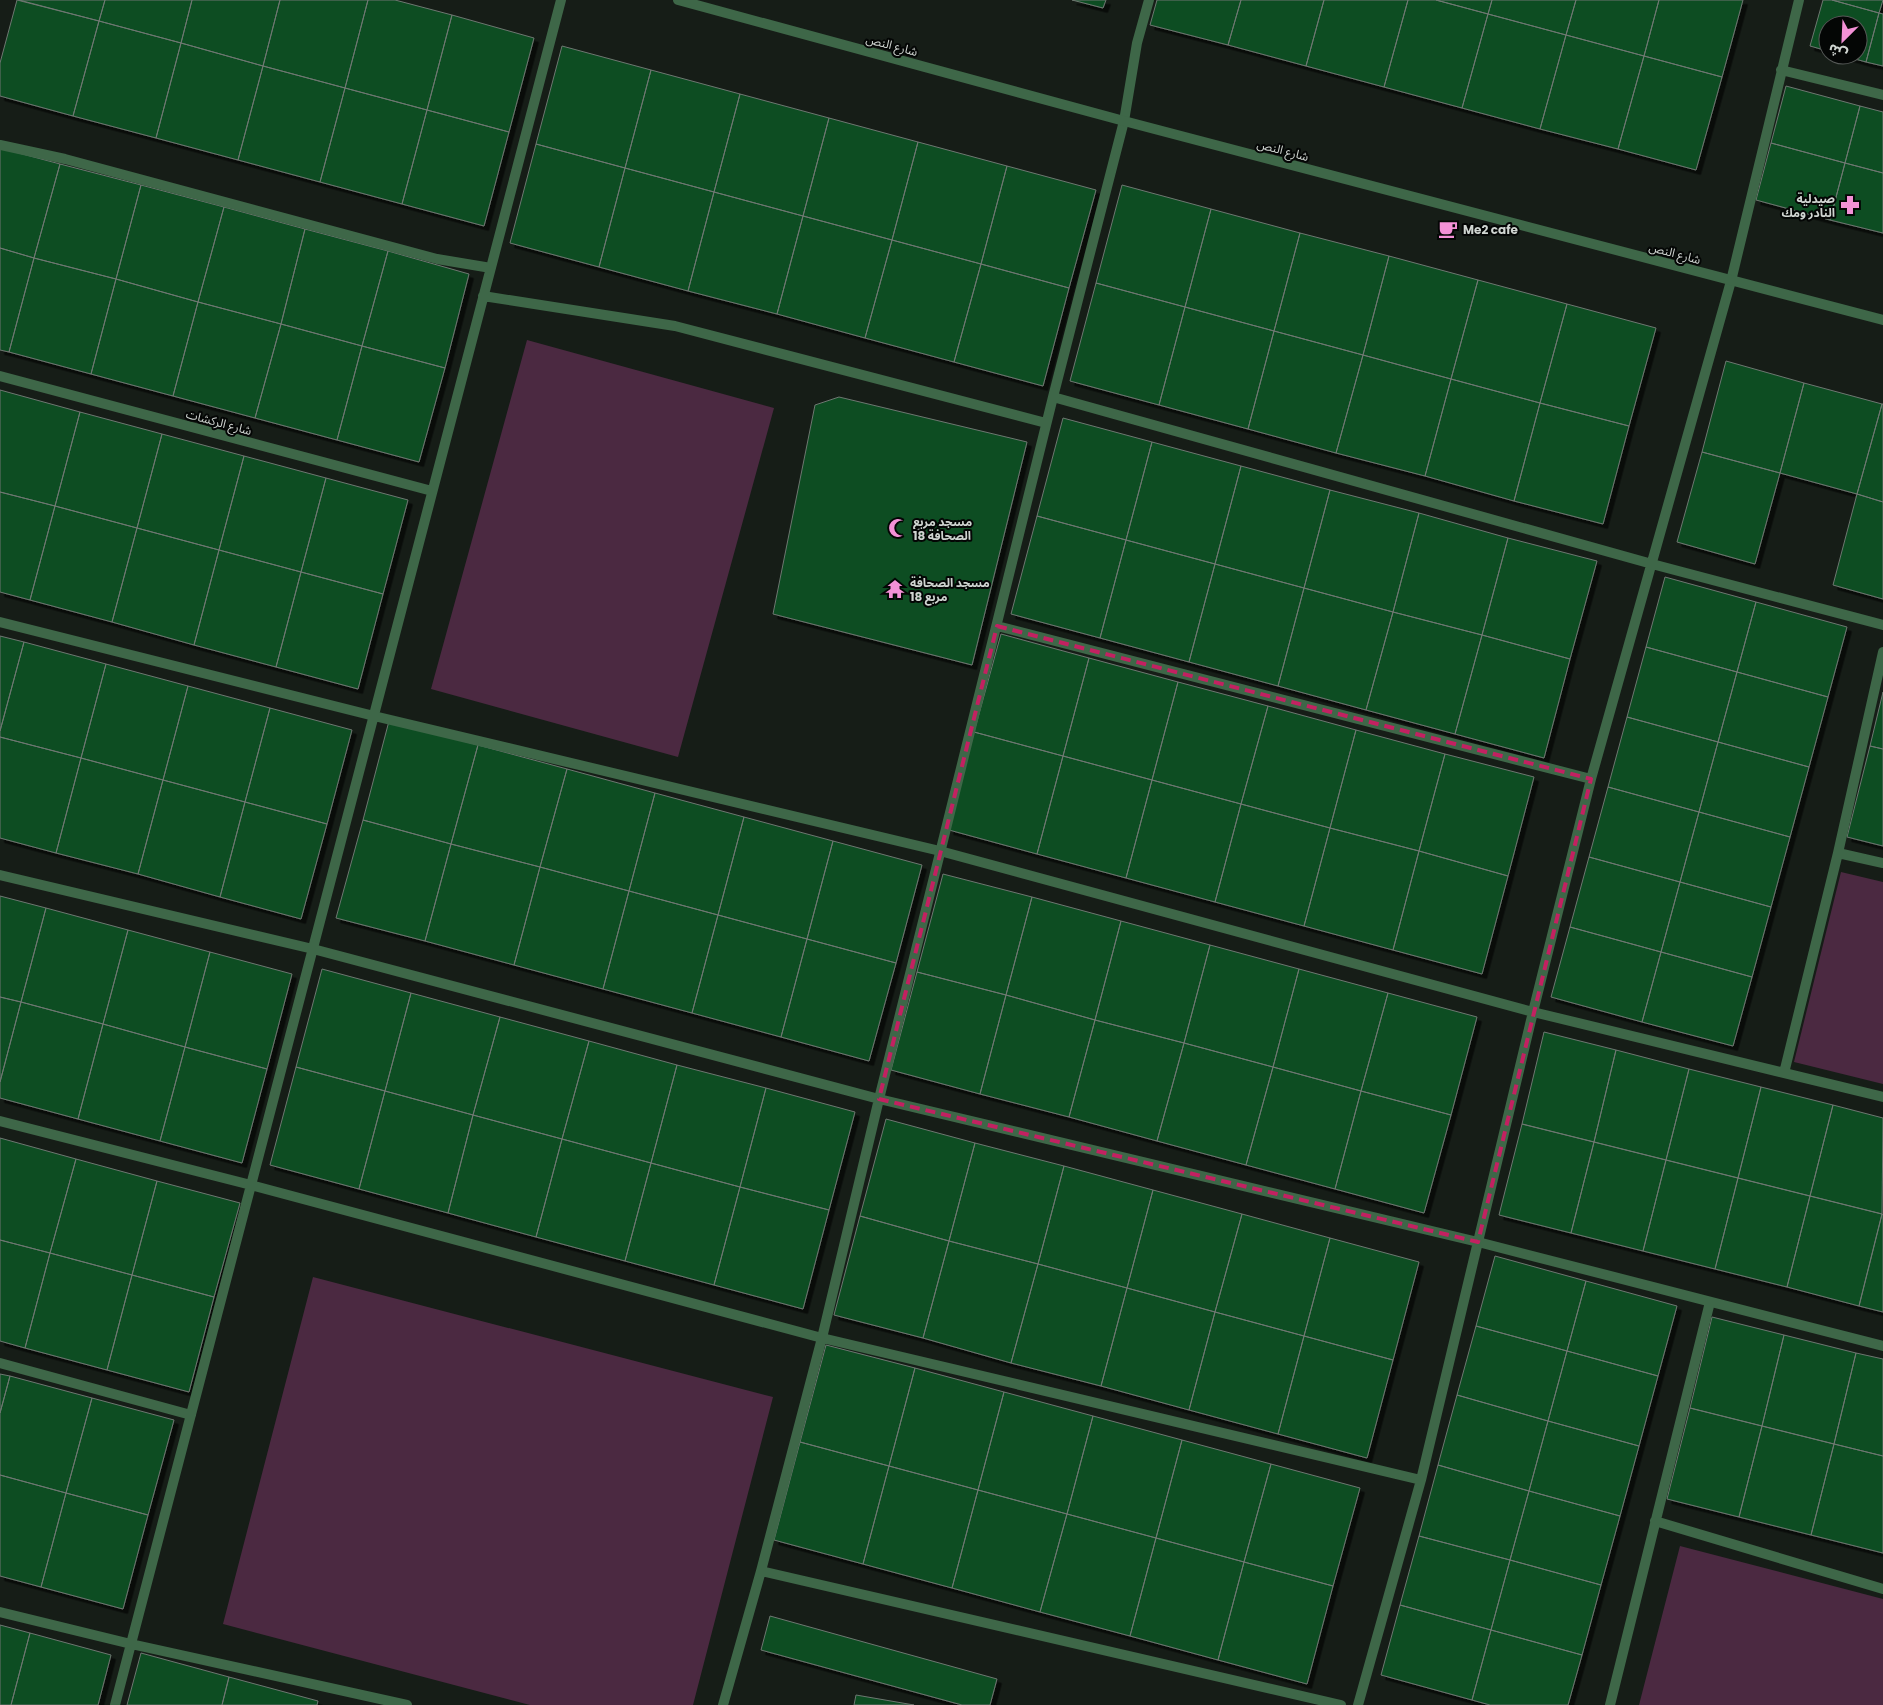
<svg xmlns="http://www.w3.org/2000/svg" width="1883" height="1705" font-family="Poppins,'Noto Sans Arabic',sans-serif">
	<style>
		.green { fill: #4b2941 }
		.building { fill: #0b4d24; stroke: #6e7770; filter: url(#shadow) }
		.lines { fill: none; stroke-linecap: round; stroke-linejoin: round }
		.minor { stroke: #3e6748; stroke-width: 10 }
		.tertiary { stroke: #3e6748; stroke-width: 10 }
		.marked { fill: none; stroke: #c32161; stroke-width: 4; stroke-dasharray: 10 6; stroke-linejoin: round }
		.labels { text-anchor: middle; dominant-baseline: central; stroke-width: 4; stroke-linejoin: round; paint-order: stroke }
		.street-label { font-size: 12px; fill: #d0d5d1; stroke: #040605 }
		.poi-label { font-size: 12px; font-weight: bold; fill: #d0d5d1; stroke: #040605; text-anchor: start }
	</style>
	<defs>
		<filter id="shadow"><feDropShadow dx="4.5" dy="4.5" stdDeviation="0" flood-color="#0009"/></filter>
	</defs>
	<rect width="100%" height="100%" fill="#161d17"/>
	<path class="green" d="M527,340L774,408L678,757L431,689Z
		M1841,872L1883,882V1084L1794,1062Z
		M313,1277L773,1397L693,1705H530L223,1624Z
		M1680,1546L1883,1599V1705H1639Z"/>
	<path class="building" d="M17,0L99,21L73,116L0,96V63Z
		M19,0H105L99,21Z
		M105,0H192L181,43L99,21Z
		M192,0H280L263,66L181,43Z
		M280,0H368L345,88L263,66Z
		M368,0H395L452,15L427,110L345,88Z
		M1072,0H1106L1103,8Z
		M1157,0H1241L1228,45L1150,25Z
		M1241,0H1324L1306,66L1228,45Z
		M1324,0H1408L1384,87L1306,66Z
		M1408,0H1436L1488,14L1462,108L1384,87Z
		M1436,0H1492L1488,14Z
		M1492,0H1576L1566,35L1488,14Z
		M1576,0H1659L1644,56L1566,35Z
		M1659,0H1743L1722,77L1644,56Z
		M1823,0H1832L1879,13L1866,62L1841,55H1858V25H1828V51L1810,46Z
		M1832,0H1883L1879,13Z
		M1879,13L1883,14V66L1866,62Z
		M1488,14L1566,35L1540,129L1462,108Z
		M452,15L534,38L509,132L427,110Z
		M99,21L181,43L156,138L73,116Z
		M1566,35L1644,56L1618,149L1540,129Z
		M181,43L263,66L238,160L156,138Z
		M562,46L651,70L625,168L536,144Z
		M1644,56L1722,77L1696,170L1618,149Z
		M263,66L345,88L320,182L238,160Z
		M651,70L740,94L714,192L625,168Z
		M1786,86L1860,106L1845,163L1771,143Z
		M345,88L427,110L402,204L320,182Z
		M740,94L829,118L803,216L714,192Z
		M1860,106L1883,112V173L1845,163Z
		M427,110L509,132L484,226L402,204Z
		M829,118L918,142L892,240L803,216Z
		M918,142L1007,166L981,264L892,240Z
		M1771,143L1845,163L1830,220L1756,200Z
		M536,144L625,168L599,267L510,243Z
		M0,148L60,164L34,258L0,248Z
		M1845,163L1883,173V233L1830,220Z
		M60,164L141,185L116,279L34,258Z
		M1007,166L1096,190L1069,288L981,264Z
		M625,168L714,192L688,291L599,267Z
		M141,185L224,207L198,302L116,279Z
		M1122,185L1211,209L1185,307L1096,283Z
		M714,192L803,216L777,314L688,291Z
		M224,207L305,229L281,324L198,302Z
		M1211,209L1300,233L1274,331L1185,307Z
		M803,216L892,240L865,338L777,314Z
		M305,229L388,251L362,346L281,324Z
		M1300,233L1389,256L1363,355L1274,331Z
		M892,240L981,264L954,362L865,338Z
		M0,248L34,258L9,352L0,350Z
		M388,251L469,274L445,368L362,346Z
		M1389,256L1478,280L1451,379L1363,355Z
		M34,258L116,279L91,374L9,352Z
		M981,264L1069,288L1043,386L954,362Z
		M116,279L198,302L173,396L91,374Z
		M1478,280L1567,304L1540,403L1451,379Z
		M1096,283L1185,307L1159,405L1070,381Z
		M198,302L281,324L255,418L173,396Z
		M1567,304L1656,328L1629,426L1540,403Z
		M1185,307L1274,331L1248,429L1159,405Z
		M281,324L362,346L337,440L255,418Z
		M1274,331L1363,355L1336,453L1248,429Z
		M362,346L445,368L419,462L337,440Z
		M1363,355L1451,379L1425,476L1336,453Z
		M1726,361L1804,383L1780,473L1702,452Z
		M1451,379L1540,403L1514,501L1425,476Z
		M1804,383L1882,404L1857,494L1780,473Z
		M0,390L80,412L55,506L0,492Z
		M839,397L1027,442L972,665L773,614L815,405Z
		M1540,403L1629,426L1603,524L1514,501Z
		M1882,404H1883V502L1857,494Z
		M80,412L162,434L137,528L55,506Z
		M1063,418L1152,442L1126,540L1037,516Z
		M162,434L244,456L219,550L137,528Z
		M1152,442L1241,466L1215,564L1126,540Z
		M1702,452L1780,473L1755,564L1677,542Z
		M244,456L326,478L301,572L219,550Z
		M1241,466L1330,490L1304,588L1215,564Z
		M326,478L408,500L383,594L301,572Z
		M1330,490L1419,513L1393,612L1304,588Z
		M0,492L55,506L30,600L0,592Z
		M1857,494L1883,502V599L1833,585Z
		M55,506L137,528L112,622L30,600Z
		M1419,513L1508,538L1482,635L1393,612Z
		M1037,516L1126,540L1100,638L1011,614Z
		M137,528L219,550L194,645L112,622Z
		M1508,538L1597,561L1570,659L1482,635Z
		M1126,540L1215,564L1189,662L1100,638Z
		M219,550L301,572L276,667L194,645Z
		M1215,564L1304,588L1278,686L1189,662Z
		M301,572L383,594L358,689L276,667Z
		M1665,577L1756,602L1737,672L1646,647Z
		M1304,588L1393,612L1366,710L1278,686Z
		M1756,602L1847,627L1828,697L1737,672Z
		M1393,612L1482,635L1455,734L1366,710Z
		M1001,634L1089,658L1063,756L974,732Z
		M1482,635L1570,659L1544,758L1455,734Z
		M0,636L24,642L0,731Z
		M24,642L106,664L81,758L0,737V731Z
		M1646,647L1737,672L1718,742L1627,717Z
		M1089,658L1178,682L1152,780L1063,756Z
		M106,664L188,686L163,780L81,758Z
		M1737,672L1828,697L1809,767L1718,742Z
		M1178,682L1268,706L1241,804L1152,780Z
		M188,686L270,708L245,802L163,780Z
		M1883,692V749L1870,746Z
		M1268,706L1356,730L1330,828L1241,804Z
		M270,708L352,730L327,824L245,802Z
		M1627,717L1718,742L1699,812L1608,787Z
		M389,721L478,745L451,844L363,820Z
		M1356,730L1445,754L1419,851L1330,828Z
		M974,732L1063,756L1037,854L949,830Z
		M0,737L81,758L56,853L0,838Z
		M1718,742L1809,767L1790,837L1699,812Z
		M478,745L567,769L540,867L451,844Z
		M1870,746L1883,749V846L1847,837Z
		M1445,754L1534,777L1508,876L1419,851Z
		M1063,756L1152,780L1126,878L1037,854Z
		M81,758L163,780L138,874L56,853Z
		M567,769L655,793L629,891L540,867Z
		M163,780L245,802L220,897L138,874Z
		M1152,780L1241,804L1215,902L1126,878Z
		M1608,787L1699,812L1680,882L1589,857Z
		M655,793L744,817L718,915L629,891Z
		M245,802L327,824L301,919L220,897Z
		M1241,804L1330,828L1304,926L1215,902Z
		M1699,812L1790,837L1771,907L1680,882Z
		M744,817L833,841L807,939L718,915Z
		M363,820L451,844L425,941L336,918Z
		M1330,828L1419,851L1393,950L1304,926Z
		M833,841L922,865L896,963L807,939Z
		M451,844L540,867L514,965L425,941Z
		M1419,851L1508,876L1482,974L1393,950Z
		M1589,857L1680,882L1661,952L1570,927Z
		M540,867L629,891L603,989L514,965Z
		M943,874L1032,897L1006,995L917,972Z
		M1680,882L1771,907L1752,977L1661,952Z
		M629,891L718,915L692,1013L603,989Z
		M0,896L46,908L21,1002L0,997Z
		M1032,897L1121,921L1095,1020L1006,995Z
		M46,908L128,930L103,1024L21,1002Z
		M718,915L807,939L781,1037L692,1013Z
		M1121,921L1210,945L1184,1043L1095,1020Z
		M1570,927L1661,952L1642,1022L1551,997Z
		M128,930L210,952L185,1047L103,1024Z
		M807,939L896,963L869,1061L781,1037Z
		M1210,945L1299,969L1273,1067L1184,1043Z
		M210,952L292,974L267,1069L185,1047Z
		M1661,952L1752,977L1733,1046L1642,1022Z
		M322,969L411,993L385,1091L296,1067Z
		M1299,969L1388,993L1361,1091L1273,1067Z
		M917,972L1006,995L980,1094L891,1070Z
		M411,993L500,1017L473,1115L385,1091Z
		M1388,993L1477,1017L1451,1115L1361,1091Z
		M1006,995L1095,1020L1069,1117L980,1094Z
		M0,997L21,1002L0,1082Z
		M21,1002L103,1024L78,1119L0,1098V1082Z
		M500,1017L589,1041L562,1139L473,1115Z
		M1095,1020L1184,1043L1157,1141L1069,1117Z
		M103,1024L185,1047L160,1141L78,1119Z
		M1544,1032L1616,1050L1594,1142L1522,1124Z
		M589,1041L677,1065L651,1163L562,1139Z
		M1184,1043L1273,1067L1246,1165L1157,1141Z
		M185,1047L267,1069L242,1163L160,1141Z
		M1616,1050L1689,1069L1666,1160L1594,1142Z
		M677,1065L766,1088L740,1187L651,1163Z
		M296,1067L385,1091L359,1189L270,1165Z
		M1273,1067L1361,1091L1335,1189L1246,1165Z
		M1689,1069L1761,1087L1738,1178L1666,1160Z
		M1761,1087L1833,1105L1810,1196L1738,1178Z
		M766,1088L855,1112L829,1210L740,1187Z
		M385,1091L473,1115L448,1213L359,1189Z
		M1361,1091L1451,1115L1424,1213L1335,1189Z
		M1833,1105L1883,1118L1882,1214L1810,1196Z
		M473,1115L562,1139L536,1237L448,1213Z
		M886,1119L975,1143L949,1241L860,1216Z
		M1522,1124L1594,1142L1571,1233L1499,1215Z
		M0,1138L76,1159L50,1253L0,1240Z
		M562,1139L651,1163L625,1261L536,1237Z
		M1594,1142L1666,1160L1643,1251L1571,1233Z
		M975,1143L1064,1166L1038,1264L949,1241Z
		M76,1159L157,1181L132,1275L50,1253Z
		M1666,1160L1738,1178L1715,1269L1643,1251Z
		M651,1163L740,1187L714,1285L625,1261Z
		M1064,1166L1153,1190L1127,1288L1038,1264Z
		M1738,1178L1810,1196L1787,1287L1715,1269Z
		M157,1181L240,1203L214,1297L132,1275Z
		M740,1187L829,1210L803,1309L714,1285Z
		M1153,1190L1242,1214L1215,1312L1127,1288Z
		M1810,1196L1882,1214L1859,1306L1787,1287Z
		M1242,1214L1330,1238L1304,1336L1215,1312Z
		M1882,1214L1883,1215V1312L1859,1306Z
		M860,1216L949,1241L923,1338L834,1315Z
		M1330,1238L1419,1262L1393,1360L1304,1336Z
		M0,1240L50,1253L25,1348L0,1341Z
		M949,1241L1038,1264L1011,1363L923,1338Z
		M50,1253L132,1275L107,1370L25,1348Z
		M1495,1256L1586,1281L1567,1351L1476,1326Z
		M1038,1264L1127,1288L1101,1386L1011,1363Z
		M132,1275L214,1297L189,1392L107,1370Z
		M1586,1281L1677,1306L1658,1376L1567,1351Z
		M1127,1288L1215,1312L1189,1410L1101,1386Z
		M1215,1312L1304,1336L1278,1434L1189,1410Z
		M1712,1317L1784,1335L1762,1426L1690,1408Z
		M1476,1326L1567,1351L1548,1421L1457,1395Z
		M1784,1335L1856,1353L1834,1444L1762,1426Z
		M1304,1336L1393,1360L1367,1458L1278,1434Z
		M826,1345L915,1368L889,1466L800,1442Z
		M1567,1351L1658,1376L1639,1446L1548,1421Z
		M1856,1353L1883,1359V1456L1834,1444Z
		M915,1368L1004,1392L978,1490L889,1466Z
		M0,1374L10,1376L0,1413Z
		M10,1376L92,1398L66,1493L0,1475V1413Z
		M1004,1392L1093,1416L1067,1514L978,1490Z
		M1457,1395L1548,1421L1529,1491L1438,1465Z
		M92,1398L174,1420L148,1515L66,1493Z
		M1690,1408L1762,1426L1739,1517L1667,1499Z
		M1093,1416L1182,1440L1156,1538L1067,1514Z
		M1548,1421L1639,1446L1620,1516L1529,1491Z
		M1762,1426L1834,1444L1811,1535L1739,1517Z
		M1182,1440L1271,1464L1244,1562L1156,1538Z
		M800,1442L889,1466L863,1564L774,1540Z
		M1834,1444L1883,1456V1553L1811,1535Z
		M1271,1464L1360,1488L1333,1586L1244,1562Z
		M1438,1465L1529,1491L1510,1560L1419,1536Z
		M889,1466L978,1490L952,1588L863,1564Z
		M0,1475L66,1493L41,1587L0,1576Z
		M978,1490L1067,1514L1040,1612L952,1588Z
		M1529,1491L1620,1516L1601,1585L1510,1560Z
		M66,1493L148,1515L123,1609L41,1587Z
		M1067,1514L1156,1538L1130,1636L1040,1612Z
		M1419,1536L1510,1560L1491,1630L1400,1605Z
		M1156,1538L1244,1562L1218,1660L1130,1636Z
		M1510,1560L1601,1585L1582,1655L1491,1630Z
		M1244,1562L1333,1586L1307,1684L1218,1660Z
		M1400,1605L1491,1630L1472,1700L1381,1675Z
		M770,1616L997,1679L990,1705H962L761,1650Z
		M0,1625L30,1633L11,1705H0Z
		M1491,1630L1582,1655L1568,1705H1490L1472,1700Z
		M30,1633L111,1655L98,1705H11Z
		M141,1653L229,1677L222,1705H127Z
		M229,1677L318,1701L317,1705H222Z
		M856,1695L914,1705H854Z"/>
	<g class="lines">
		<path class="minor" d="M1781,70L1883,95
			M0,145L65,159L437,259L491,268
			M483,296L675,326L1046,423
			M0,376L432,491
			M1053,397L1652,564L1883,625
			M0,622L374,716L940,851L1533,1012L1883,1097
			M997,626L1591,779
			M1838,853L1883,863
			M0,875L313,949L879,1099L1478,1242L1883,1346
			M1784,1073L1838,853L1883,652
			M0,1121L251,1185L822,1338L1421,1480
			M0,1363L191,1415
			M1655,1521L1883,1589
			M761,1571L1341,1705
			M0,1612L131,1644L407,1705
			M115,1705L561,0
			M723,1705L761,1571L822,1338L879,1099L1053,397L1124,121L1137,43L1149,0
			M1358,1705L1421,1480L1533,1012L1591,779L1731,281L1799,0
			M1610,1705L1710,1302"/>
		<path class="tertiary" d="M678,0L1124,121L1883,320"/>
	</g>
	<path class="marked" d="M997,626L1591,779L1478,1242L879,1099Z"/>
	<defs>
		<g id="pharmacy-bare" transform="scale(1.5)"><path d="M-2-6h4v4h4v4h-4v4h-4v-4h-4v-4h4Z" fill="#f391d6" stroke="#040605" stroke-width="2.5" paint-order="stroke"/></g>
		<g id="cafe-bare" transform="scale(1.5)"><path d="M-5.5-4.5H6V0H3Q3 3.5 0 3.5H-2.5Q-5.5 3.5-5.5 0ZM3-3.2v2h1.7v-2ZM-6 4.5H4V6H-6Z" fill="#f391d6" stroke="#040605" stroke-width="2.5" paint-order="stroke"/></g>
		<g id="mosque-bare" transform="scale(1.5)"><path d="M3.5-4.9A6 6 0 1 0 3.5 4.9A5 5 0 1 1 3.5-4.9Z" fill="#f391d6" stroke="#040605" stroke-width="2.5" paint-order="stroke"/></g>
		<g id="temple-bare" transform="scale(1.5)"><path d="M0-6L5-2H3V0L6.5 2.5H4V6H1.5V3h-3V6H-4V2.5H-6.5L-3 0V-2H-5Z" fill="#f391d6" stroke="#040605" stroke-width="2.5" paint-order="stroke"/></g>
	</defs>
	<g fill-rule="evenodd">
		<use href="#pharmacy-bare" x="1850" y="205"/>
		<use href="#cafe-bare" x="1448" y="229"/>
		<use href="#mosque-bare" x="898" y="528"/>
		<use href="#temple-bare" x="895" y="589"/>
	</g>
	<g class="labels">
		<g class="street-label">
			<text transform="translate(892 45) rotate(15)">شارع النص</text>
			<text transform="translate(1283 150) rotate(15)">شارع النص</text>
			<text transform="translate(1675 253) rotate(15)">شارع النص</text>
			<text transform="translate(219 422) rotate(15)">شارع الركشات</text>
		</g>
		<g class="poi-label">
			<text x="1835" y="198" text-anchor="end">صيدلية<tspan x="1835" dy="14">النادر ومك</tspan></text>
			<text x="1463" y="229">Me2 cafe</text>
			<text x="913" y="521">مسجد مربع<tspan x="913" dy="14">18 الصحافة</tspan></text>
			<text x="910" y="582">مسجد الصحافة<tspan x="910" dy="14">مربع 18</tspan></text>
		</g>
	</g>
	<g transform="translate(1843 40) rotate(204)"><circle r="24" fill="#040605" stroke="#565957"/>
	<path d="M0-4L9 19L0 12L-9 19Z" fill="#f391d6"/>
	<text y="-8" font-size="14" font-weight="bold" text-anchor="middle" fill="#d0d5d1">ش</text>
	</g>
</svg>
